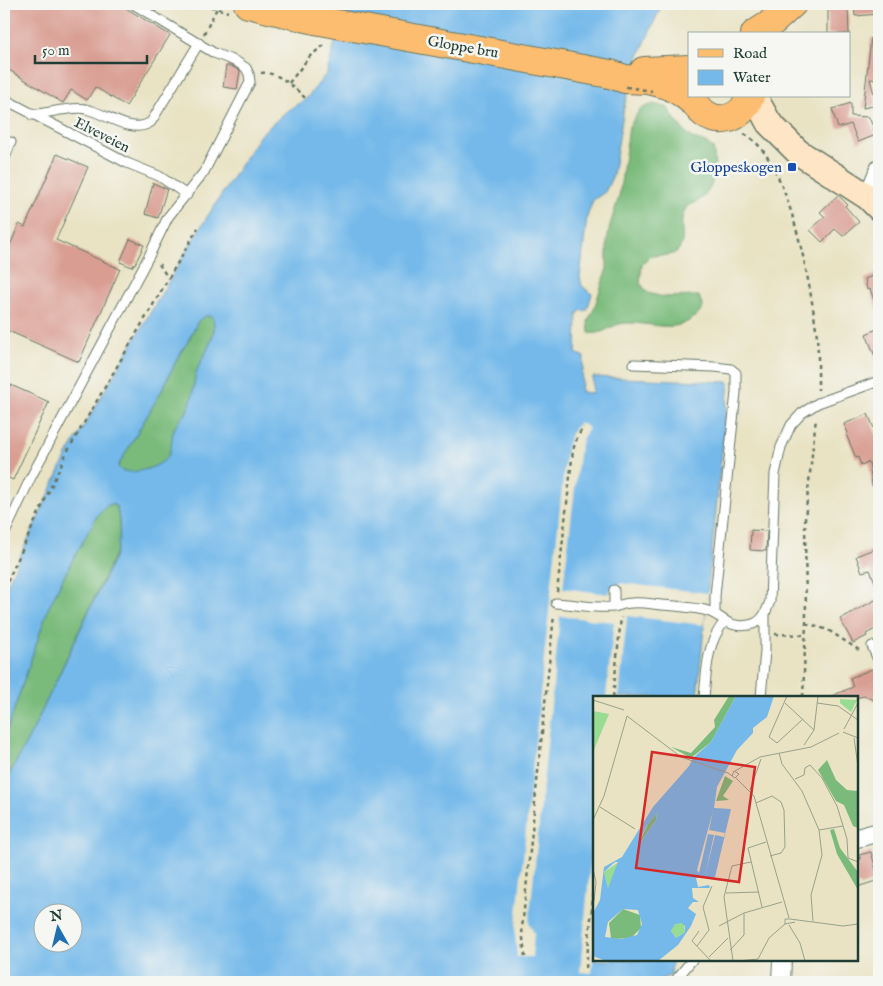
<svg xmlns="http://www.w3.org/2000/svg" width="883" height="986" font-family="'IM FELL English',serif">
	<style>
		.forest { fill: #7abb7c; stroke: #4c7c58 }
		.water { fill: #74b9ea; stroke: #4a7b8f; fill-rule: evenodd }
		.pier { fill: #e9e3c4 }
		.building { fill: #d99d92 }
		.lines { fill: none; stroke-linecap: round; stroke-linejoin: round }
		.service-casing { stroke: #676; stroke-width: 11 }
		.minor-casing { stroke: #676; stroke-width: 20 }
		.secondary-casing { stroke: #676; stroke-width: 28 }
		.primary-casing { stroke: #676; stroke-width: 30 }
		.path { stroke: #676; stroke-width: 2.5; stroke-dasharray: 4 4; stroke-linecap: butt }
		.service { stroke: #fff; stroke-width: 9 }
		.minor { stroke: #fff; stroke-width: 18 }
		.secondary { stroke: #fee5c5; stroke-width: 25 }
		.primary { stroke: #fcbd6f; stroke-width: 28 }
		.primary-bridge-casing { stroke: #676; stroke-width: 30; stroke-linecap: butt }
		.path-bridge { stroke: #676; stroke-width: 2.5; stroke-dasharray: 4 4; stroke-linecap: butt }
		.primary-bridge { stroke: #fcbd6f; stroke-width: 28 }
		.transit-dot { fill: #1a4fb4; stroke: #f6f6f2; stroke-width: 2 }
		.labels { text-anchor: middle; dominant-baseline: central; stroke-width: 5; stroke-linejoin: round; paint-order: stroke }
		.street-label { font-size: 15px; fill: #1f3d34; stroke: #f6f6f2 }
		.transit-label { font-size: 15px; fill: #164399; stroke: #f6f6f2; text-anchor: end }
		.inset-road { fill: none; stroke: #98a18a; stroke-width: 1 }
		.view { fill: #d62828; fill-opacity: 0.15; stroke: #d62828; stroke-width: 2.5 }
		.inset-edge { fill: none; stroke: #1f3d34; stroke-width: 2.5 }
	</style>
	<rect width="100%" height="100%" fill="#f6f6f2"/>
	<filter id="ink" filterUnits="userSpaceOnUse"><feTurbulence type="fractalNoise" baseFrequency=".02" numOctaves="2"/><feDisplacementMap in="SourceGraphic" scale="10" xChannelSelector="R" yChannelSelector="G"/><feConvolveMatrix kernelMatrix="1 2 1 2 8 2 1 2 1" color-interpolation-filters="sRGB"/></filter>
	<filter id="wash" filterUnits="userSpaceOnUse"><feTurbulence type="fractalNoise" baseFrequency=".0096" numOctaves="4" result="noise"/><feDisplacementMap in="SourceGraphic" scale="20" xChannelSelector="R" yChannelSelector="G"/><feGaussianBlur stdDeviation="1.12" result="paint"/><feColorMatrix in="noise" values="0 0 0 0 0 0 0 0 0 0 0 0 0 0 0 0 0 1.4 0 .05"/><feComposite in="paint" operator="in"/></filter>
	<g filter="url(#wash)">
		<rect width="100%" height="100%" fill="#e9e3c4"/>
		<path class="forest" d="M653,104L667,107C674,118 683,132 694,139C701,142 707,142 713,148C716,164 716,187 702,198C693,206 687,201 683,215C679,227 686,239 679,249C672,259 659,253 650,257C647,259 644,263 642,265L640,283L648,293L663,297L699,296L703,308C680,338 656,322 625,323C611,324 603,336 589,333L588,321L594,309L607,268V241L610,225L619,197L629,127L640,109Z
			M212,315C221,336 199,358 195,377C193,389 193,400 187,411C184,418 176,423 174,430C171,438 172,448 168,456C160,468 135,474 122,471L118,467L119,464L161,392L179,355L187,343L198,321L205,316Z
			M112,504L117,507C119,520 120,532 119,545L34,728L4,785V739L48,609L64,576L98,514L108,505Z"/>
		<path class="water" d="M345,4H662L639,56L624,107L613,175L605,192L593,200L587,217L580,277L582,286L592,294L587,310L580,311L577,315L576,353L584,357L581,392L592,393L593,377L729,382L697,697H594V960H672L671,975L654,982H532L527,979L525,982H4V785L34,728L113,560C121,541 121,528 117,507L112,504L108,505L98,514L64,576L48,609L4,739V592L17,563L67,455L200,228L260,135L288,110L306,99L327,73ZM205,316H212C221,337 199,358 195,377C193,389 193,400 187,411C184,418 176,423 174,430C171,438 172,448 168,456C160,468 135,474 122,471L118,467L119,464L161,392L179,355L187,343L198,321ZM42,914H72V944H42Z"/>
		<path class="pier" d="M579,422L589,428L582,439L579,454L563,588L609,594L610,590H619L620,583L708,593L704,625L627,616L619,697H606L614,622L560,616L529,923L534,933L532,957H517L515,934L566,450L571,434Z
			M594,823V948L592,973L580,972Z"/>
		<g id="blocks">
			<path class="building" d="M4,4H119L170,35L126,106L95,87L87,100L71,90L63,103L4,67Z
				M854,4H879V14L855,16Z
				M828,8H848L849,34H828Z
				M871,38H879V80L870,79L877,105L863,108Z
				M226,66H231L240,71L237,89L223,87Z
				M851,103V116L869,117L876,135L858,142L851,124L838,128L832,109Z
				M57,154L88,167L56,240L120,269L79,362L4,329V260L19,224L25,227Z
				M153,183L167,189L158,218L145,214Z
				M838,195L847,204L845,206L859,222L843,236L835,229L822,242L810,230L825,217L820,212Z
				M130,239L144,245L135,264H134L132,267L120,262Z
				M879,273V311H878L870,289L867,290L865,279Z
				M879,328V366L866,334Z
				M4,382L49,402L13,480L4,476Z
				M868,414L879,440V485L872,486L869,462L861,465L858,457L856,458L846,434L848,433L844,424Z
				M751,530L767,531L766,551L750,550Z
				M879,547V592L870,570L862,572L856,556Z
				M879,598V627L866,634L867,636L853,643L840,619Z
				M872,669L879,672V702L864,696L860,697H829L853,687L850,678Z
				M871,852L879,880L860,886L859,884L857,885V860L861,859L859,855Z"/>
		</g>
	</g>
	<g filter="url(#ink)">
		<use href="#blocks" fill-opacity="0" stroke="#676" stroke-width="1"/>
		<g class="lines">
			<g class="service-casing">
				<path id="service" d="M4,99L127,163L159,176L187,195
					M32,115C45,113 76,106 86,109C107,114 132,135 151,122L199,43
					M4,160L11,142
					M633,364L715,367L731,369L736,373V392L715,596V613
					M4,535L31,477L149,256L168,217L204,172L250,82L249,74L246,68L237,62L214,53L133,4
					M556,603C574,604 595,609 613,607C619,606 625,603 631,603C641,602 652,604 662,605C676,606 690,607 704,610C723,614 725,629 749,625C762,623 766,613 770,601L775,474L781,447L791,425L802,413L818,403L879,381
					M614,607V590
					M872,646L879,662
					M704,697C707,670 706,643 725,621
					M761,697L765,651V614
					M674,982L692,960"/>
			</g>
			<g class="minor-casing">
				<path id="minor" d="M868,197L879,169
					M857,838L879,832
					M781,982L782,960"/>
			</g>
			<g class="secondary-casing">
				<path id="secondary" d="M754,96L769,123L798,152L868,197L879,208"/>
			</g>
			<g class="primary-casing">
				<path id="primary" d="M248,4L315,20
					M755,34L769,25L792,4
					M644,71L689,69
					M610,74L625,79L648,80L668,85L682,93L695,103
					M692,96C703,127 740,127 750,96"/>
			</g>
			<path class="path" d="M203,4L228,12
				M204,34L217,8
				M261,73C278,71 295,88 306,99
				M289,83L310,56L327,43
				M744,134C787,154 809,278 815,322C819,344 818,368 818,390
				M159,264L168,278
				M4,589L67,452L198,228
				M557,592L573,450L577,438L583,427
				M806,623L828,630L862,652
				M775,634L806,635
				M613,697L621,617
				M803,697L806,623L805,519L816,418
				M525,957L522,929L554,615
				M586,968L594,888"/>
			<use href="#service" class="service"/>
			<use href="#minor" class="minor"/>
			<use href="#secondary" class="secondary"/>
			<use href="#primary" class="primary"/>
			<g class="primary-bridge-casing">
				<path id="primary-bridge" d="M315,20L610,74"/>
			</g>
			<path class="path-bridge" d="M626,87L652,91"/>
			<use href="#primary-bridge" class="primary-bridge"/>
		</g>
	</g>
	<rect class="transit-dot" x="787" y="162" width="10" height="10" rx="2.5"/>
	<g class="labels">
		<g class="street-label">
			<text transform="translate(463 47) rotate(10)">Gloppe bru</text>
			<text transform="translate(102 135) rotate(27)">Elveveien</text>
		</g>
		<g class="transit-label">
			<text x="782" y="167">Gloppeskogen</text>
		</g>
	</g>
	<g transform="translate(593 696)">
		<rect width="265" height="265" fill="#e9e3c4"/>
		<path d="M247,3L264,4L258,16L247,7ZM0,15L16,18L0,56ZM26,166L21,180L15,192L11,176ZM93,216L98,221L91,227L92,236L83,242L78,235L84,223Z" fill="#98db92"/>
		<path d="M136,0H143L118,46L98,62L78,51L98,57L122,31L121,24ZM234,64L243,84L254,94L265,95V132L260,130L251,109L243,105L225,74ZM132,80L140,85L130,100L136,104L123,105ZM64,117L63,124L44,151L55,128ZM241,133L247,152L265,176V194L244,158L237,134ZM30,213L47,219L48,232L38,242L21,243L18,242L16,227Z" fill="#7abb7c"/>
		<path d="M143,0H181L174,21L160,32V37L144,54L124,91L121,112L138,113L122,181L103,182L105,191L116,189L117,192H99L100,202L106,206H100L95,212L103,218L98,230L85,249L65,265H13L0,260V217L7,204L11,171L29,161L60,111L96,70L100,62L118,46ZM64,117L63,124L44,151L53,131ZM22,166H25L15,192L11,176ZM30,213L45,214L49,228L44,239L28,243L12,241L15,226ZM88,227L92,230V236L83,242L78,235L82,228Z" fill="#74b9ea" fill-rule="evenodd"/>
		<path d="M120,115L116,134L132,137L131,141L122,139L112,180L121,139L115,138L106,177L104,174Z" fill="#e9e3c4"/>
		<path class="inset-road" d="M194,0L176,41L184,47L210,23M0,4L31,14M192,7L221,34M224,7L245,10L265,24M34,20L88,61L135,77L142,82L146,78L141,75L139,80M251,33L265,7M250,36L265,42M261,42L265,70M211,49L221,34L225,0M186,57L189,68L209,95L226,134L229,159L218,199L220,225M142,75L167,61L218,51L246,37M143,82L161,100L196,222M202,83L211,79L212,72L217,69L229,82L244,110L254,143L255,162L265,166M157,94L168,63M163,107L179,100L188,106L191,114L192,151L188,157L177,160M7,111L42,133M0,124L11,100L34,20M226,134L250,130M0,173L3,186L1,205M133,197L166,196M169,211L155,152L173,146M197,223L250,230L265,228M197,223H192V228L202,226M196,229L207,247L212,265M126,230L151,217L189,206M106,235L99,245L118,265M104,250L116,234L110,211L119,190M137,254L151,239V217M116,261L135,242M140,265L131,201L139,170L158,166M145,265L165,263L176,242L192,228"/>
		<path class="view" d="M59,56L162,71L146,186L43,172Z"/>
		<rect width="265" height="265" class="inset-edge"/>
	</g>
	<rect width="883" height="986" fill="none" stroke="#f6f6f2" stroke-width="20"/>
	<rect x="688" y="32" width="162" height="65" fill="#f6f6f2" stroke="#a0aca6"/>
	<rect x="698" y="49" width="25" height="8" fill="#fcbd6f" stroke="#a0aca6"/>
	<text x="733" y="58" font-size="15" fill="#1f3d34">Road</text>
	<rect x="698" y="70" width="25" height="15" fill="#74b9ea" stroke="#a0aca6"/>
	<text x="733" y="82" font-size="15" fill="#1f3d34">Water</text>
	<g transform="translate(58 928) rotate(352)"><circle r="24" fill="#f6f6f2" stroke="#a0aca6"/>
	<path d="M0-4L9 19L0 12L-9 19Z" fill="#1f6fb2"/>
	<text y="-8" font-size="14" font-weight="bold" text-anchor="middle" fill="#1f3d34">N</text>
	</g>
	<path d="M35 55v8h112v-8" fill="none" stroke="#1f3d34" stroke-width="2.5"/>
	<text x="42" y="55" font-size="15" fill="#1f3d34" stroke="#f6f6f2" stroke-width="4" paint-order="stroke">50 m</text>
</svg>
